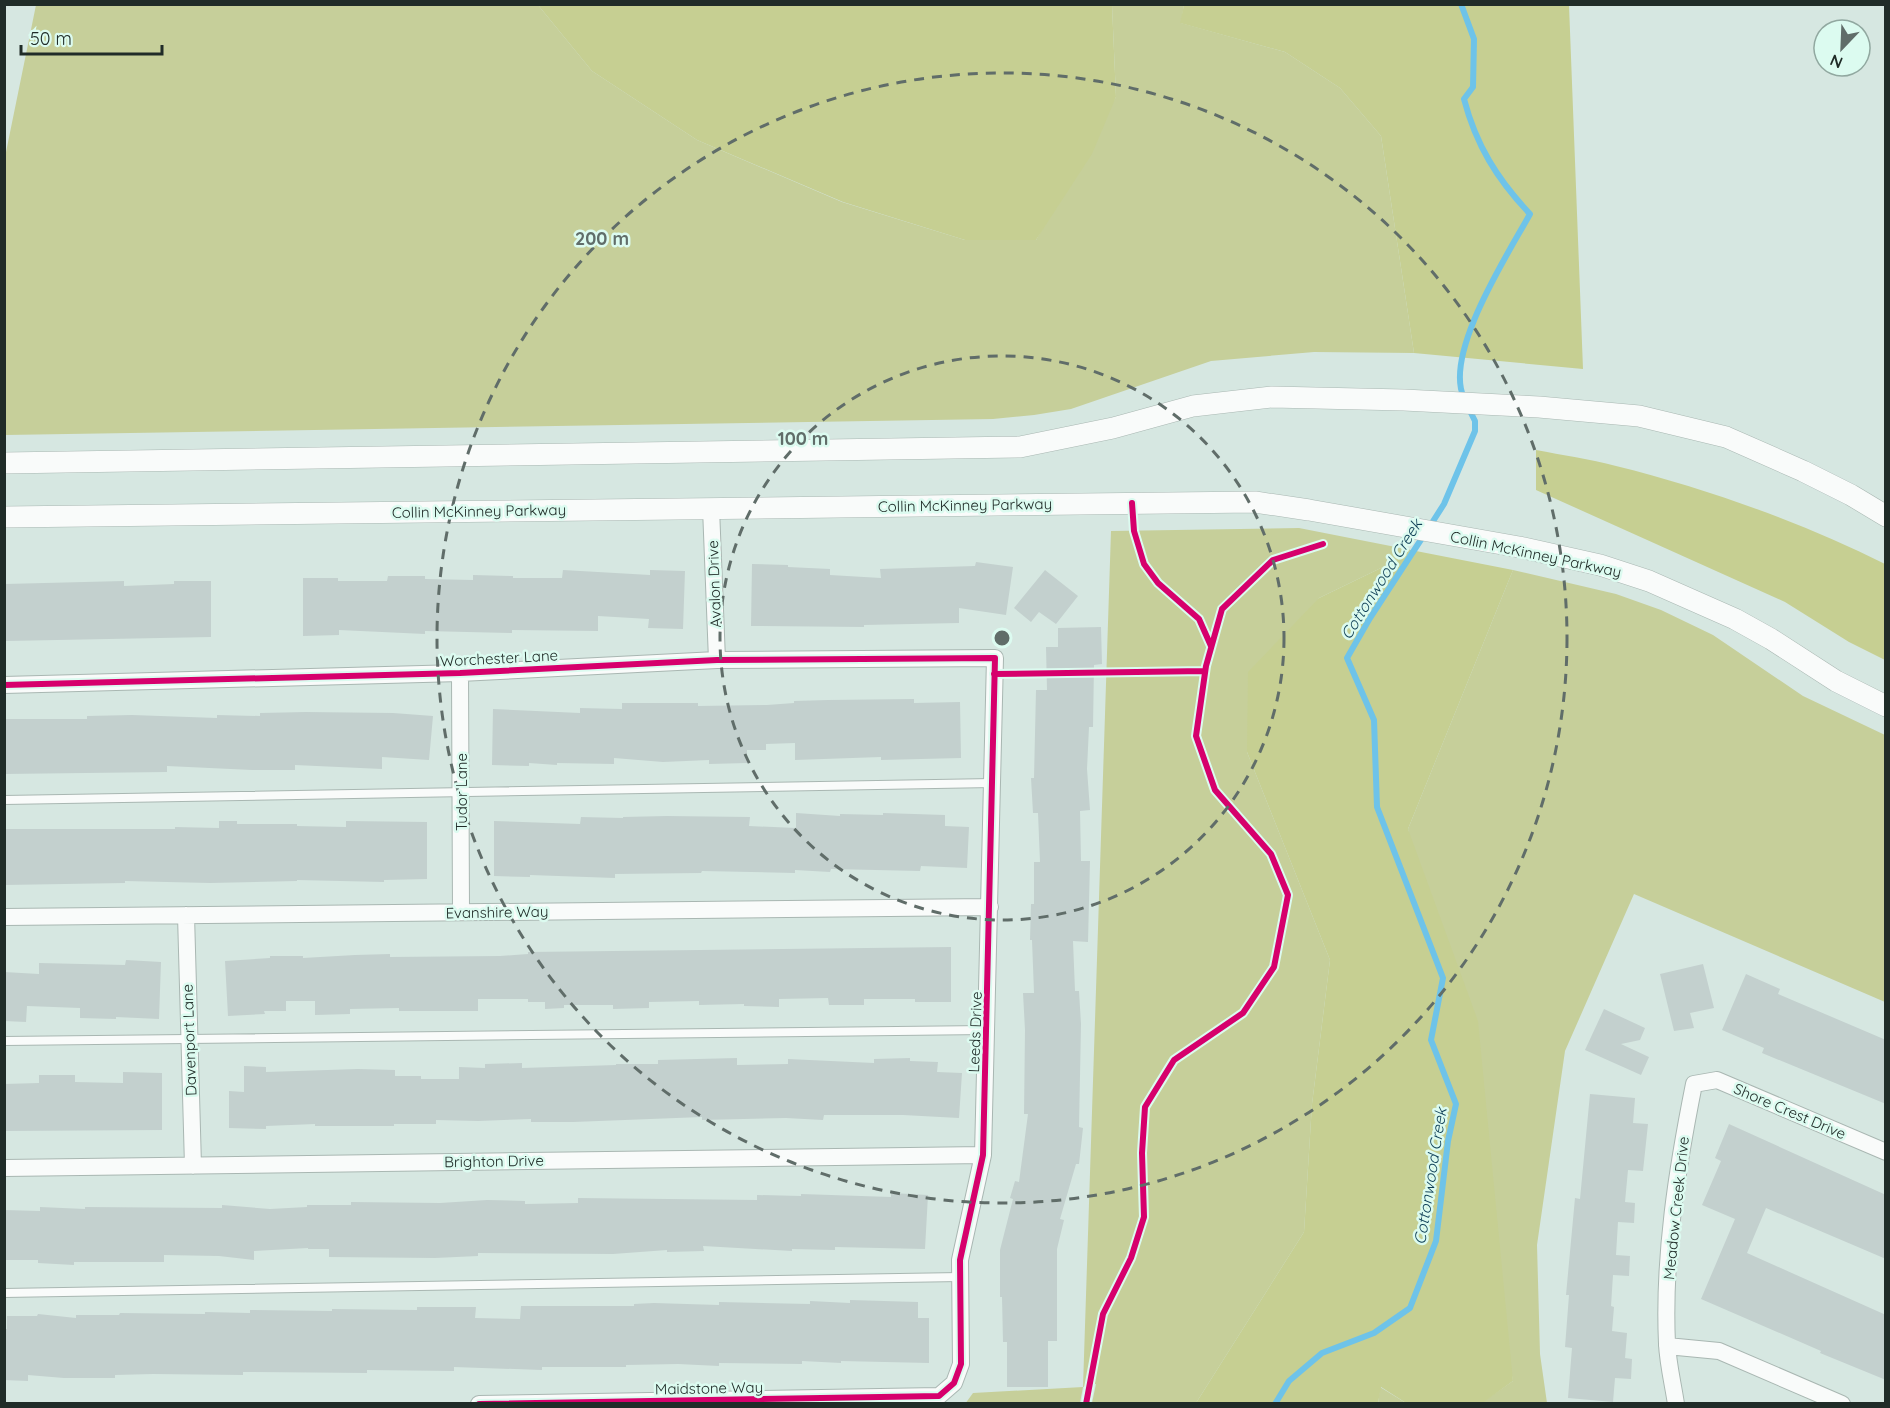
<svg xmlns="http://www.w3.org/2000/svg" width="1890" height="1408" font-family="Quicksand,sans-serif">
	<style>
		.green { fill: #c6cf9a }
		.forest { fill: #c6cf92 }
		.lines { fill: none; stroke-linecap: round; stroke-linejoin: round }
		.stream { stroke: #6ec3e9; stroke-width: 6 }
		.building { fill: #c3d0ce }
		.service-casing { stroke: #a9b7b2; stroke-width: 10 }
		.minor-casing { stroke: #a9b7b2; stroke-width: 18 }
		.tertiary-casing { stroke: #a9b7b2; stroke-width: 22 }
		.service { stroke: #f9fbfa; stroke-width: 8 }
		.minor { stroke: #f9fbfa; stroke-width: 16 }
		.tertiary { stroke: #f9fbfa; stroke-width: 21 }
		.cycleway-casing { stroke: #dcfbf0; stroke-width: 10 }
		.cycleway { stroke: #d6006c; stroke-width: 6 }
		.ring { fill: none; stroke: #606d69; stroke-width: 3; stroke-dasharray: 10 8 }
		.labels { text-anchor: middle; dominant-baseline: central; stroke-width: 5; stroke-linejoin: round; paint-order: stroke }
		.street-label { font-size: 15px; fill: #202c28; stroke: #dcfbf0 }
		.water-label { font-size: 16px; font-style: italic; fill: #0f3f56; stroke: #dcfbf0 }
		.centre { fill: #606d69; stroke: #dcfbf0; stroke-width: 3 }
		.ring-label { font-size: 18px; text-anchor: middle; font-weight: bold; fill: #606d69; stroke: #dcfbf0; stroke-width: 5; stroke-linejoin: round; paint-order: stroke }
	</style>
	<rect width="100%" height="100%" fill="#d6e7e1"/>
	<path class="green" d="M36,5H538L592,71L697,140L842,202L965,240H1036L1116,97L1112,5H1184L1181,23L1285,52L1340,88L1381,136L1414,353L1314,352L1211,361L1071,409L1034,415L993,419L5,435V157Z
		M1299,528L1416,551L1319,598L1247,752L1330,960L1312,1104L1304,1232L1196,1403H1092L1096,1384L1083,1387L1080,1403L965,1404L973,1393L1083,1387L1111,531Z
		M1513,570L1616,594L1661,610L1713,635L1803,696L1885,735V1002L1634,894L1565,1051L1537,1245L1540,1354L1547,1403H1481L1513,1381L1408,829Z
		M1380,1387L1406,1403L1378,1404Z"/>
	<path class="forest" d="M538,5H1112L1116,97L1092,154L1036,240H965L843,202L697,140L592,71Z
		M1184,5H1569L1583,369L1414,353L1381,136L1340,88L1285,52L1180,23Z
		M1536,450C1562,455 1590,459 1616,466C1709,489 1800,522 1885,564V660L1849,642L1785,602L1536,490Z
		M1416,551L1513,570L1408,829L1478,1021L1513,1381L1481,1404L1406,1403L1381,1387L1378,1403H1196L1304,1232L1312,1104L1330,960L1247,752L1248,672L1319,598Z"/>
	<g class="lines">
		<path class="stream" d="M1461,4L1474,39L1473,87L1464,99C1476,145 1497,179 1530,214C1508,254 1443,354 1464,398
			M1430,526L1444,504L1475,431V421L1468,407
			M1275,1404L1289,1381L1322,1353L1374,1333L1410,1308L1436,1241L1448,1141L1456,1104L1431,1040L1443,978L1377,807L1374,720L1347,658L1370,618L1424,535"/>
	</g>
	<path class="building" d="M976,562L1013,567L1006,615L959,608V623L864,625V627L751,626L752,564L788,565V567L830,569V575L881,578L880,569L975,566Z
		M563,570L650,575V570L685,571L683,629L648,628L649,619L598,616V631L512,630V633L425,631V634L339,630V635L303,636V578H338V581H387L388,576H425V579L473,580V575L513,576V578H562Z
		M1045,570L1078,596L1056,624L1039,612L1031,622L1014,608Z
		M124,581V586L174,584V581H211V637L6,641L5,584Z
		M1101,627L1102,664L1094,665L1093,727H1089L1087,769L1090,810L1080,811L1081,861H1090L1088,942L1073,941L1075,991H1079L1081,1024L1079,1127L1083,1128L1079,1164H1076L1060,1219L1064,1220L1057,1249V1341H1048V1387H1007V1342H1003L1002,1297H1000V1250L1013,1199L1010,1198L1015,1181L1019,1182L1028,1114H1024L1025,1030L1023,993H1034L1032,940H1030L1031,904H1034V862H1040L1038,813H1033L1031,778H1034L1036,690H1047L1046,647H1058V628Z
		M914,699V703L960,702L961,758L881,760V757L795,760V743L766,744V750H747V763L709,764V760L663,762L614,758V764L557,763V765L529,763V766L492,765L493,709L580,713V708L622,709V703H698V706L767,705L794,703V701L828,700Z
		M306,712L393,713L433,716L429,760L382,757V769L295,765V770H252L167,766V772L4,774V719H87V716L132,715L217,718V715L260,716V713Z
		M796,813L840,816V814L883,815V813L945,815V826L969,827L967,868L921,866L920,871L831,869L830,872L795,870V873L702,871L701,873L615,874V878L530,875V877L494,876V821L580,824L581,817L623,818V817L667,816L750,817L749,826L796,828Z
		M219,821H237V824H297V826L346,827V821L427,822V879L384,880V882L297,880V881L210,883L125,881V883L4,885V829H175V827L219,828Z
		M951,947V1002H915V999H864V1005H829L828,998L779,999V1007L744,1006V1004L699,1005V1001L649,1002V1008L613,1009V1005H564V1008L545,1009V1002H528V999H478V1011H399V1008L350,1009V1014L315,1015V1001H286V1011H264L265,1014L228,1016L225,961L270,958V956H303V958L355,955L390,954V957L500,956L528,954V952Z
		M126,960L161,962L159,1019L116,1017V1019L80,1018V1008L27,1006L26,1022L4,1021V972L39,974V963L125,965Z
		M1703,964L1714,1008L1690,1013L1694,1028L1674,1031L1660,974Z
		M1746,974L1780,989L1778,994L1886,1040V1104L1762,1053L1764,1048L1722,1030Z
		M1604,1009L1645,1028L1640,1040L1621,1044L1649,1057L1641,1075L1585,1050Z
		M737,1058V1065L788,1064V1059L874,1063V1059L910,1058V1061L938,1062L937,1072L962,1073L959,1118L903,1115H824L823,1120L786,1118L702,1120V1117L573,1122H531V1119L478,1121L436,1120V1124H394V1126H315V1124L266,1126V1129L229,1128V1091L244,1092V1066L266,1067V1072L358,1069L395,1070V1076H421V1079H459V1067L485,1068V1064L522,1063V1068L616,1065V1064H658V1060Z
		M123,1072L162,1073V1130L4,1131V1084L39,1083V1075H75V1082L123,1083Z
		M1590,1094L1635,1098L1633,1123L1648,1124L1643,1171L1628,1170L1625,1202L1635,1203L1634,1223L1618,1222L1616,1255L1630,1256L1629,1276L1613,1275L1611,1306L1614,1307L1612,1331L1627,1333L1625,1358L1632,1359L1631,1379L1615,1378L1613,1402L1568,1398L1572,1348L1565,1347L1569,1295H1566L1575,1198L1580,1199Z
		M1729,1124L1886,1195V1259L1766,1208L1747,1253L1886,1315V1380L1820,1353L1821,1351L1701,1299L1735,1219L1702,1205L1721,1161L1715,1158Z
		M891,1193L928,1195L925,1249L835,1247V1250L792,1249V1251L703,1246L704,1251L667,1252V1250L613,1254L478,1253V1256L435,1258L329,1257V1249H308V1248L254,1251V1260L219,1256L164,1255V1262H74V1265L38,1263V1260H4V1210L40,1211V1207L85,1209V1207L222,1208V1205L270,1209L307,1207V1205H351V1202L440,1203L487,1200L525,1201V1204L578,1203V1198L757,1200V1195L801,1196V1194L891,1197Z
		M850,1300L918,1302V1318H929V1363L841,1361V1363L802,1361V1364L719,1363V1366L678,1364L626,1365V1367H542V1370L454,1367V1371L367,1370V1373L243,1372V1375L153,1374L115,1375V1378H64L28,1375V1381L4,1380V1329H7V1316H37L38,1314L76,1318V1315H119L120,1313L205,1314V1312L250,1313V1310L332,1311V1309L417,1310V1307H476L475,1318L520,1319L521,1306H634V1304L654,1303L719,1305V1302L810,1304V1301L850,1303Z"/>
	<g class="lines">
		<g class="service-casing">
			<path id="service" d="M4,800L993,783
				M4,1041L986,1030
				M4,1293L960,1277"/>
		</g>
		<g class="minor-casing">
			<path id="minor" d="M711,508L717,660
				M460,673L461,912
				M4,685L460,673L717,660L995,658L983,1155L960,1260L961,1364L954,1383L939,1396L479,1404
				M186,915L193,1166
				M4,917L990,907
				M4,1168L983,1155
				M1667,1346L1719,1351L1842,1404
				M1676,1404C1673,1384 1668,1364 1667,1344C1663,1257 1677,1169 1694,1084L1717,1080L1886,1152"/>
		</g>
		<g class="tertiary-casing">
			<path id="tertiary" d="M4,463L1020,447L1113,428L1193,406L1272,397L1404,400L1539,407L1639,416L1726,437L1803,471L1851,495L1886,516
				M4,517L1255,502L1309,510L1519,547L1600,565L1649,581L1735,619L1771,639L1836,681L1886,706"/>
		</g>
		<use href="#service" class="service"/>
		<use href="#minor" class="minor"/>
		<use href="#tertiary" class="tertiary"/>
		<g class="cycleway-casing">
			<path id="cycleway" d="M1132,503L1134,531L1144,564L1158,583L1199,619L1211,646
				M994,674L1205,671
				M4,685L460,673L717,660L995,658L983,1155L960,1260L961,1364L954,1383L939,1396L479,1404
				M1086,1404L1103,1314L1131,1258L1144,1217L1142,1153L1145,1107L1174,1060L1243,1013L1274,967L1288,895L1271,854L1215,790L1196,736L1206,666L1222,609L1273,560L1323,544"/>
		</g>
		<use href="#cycleway" class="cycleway"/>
	</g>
	<g class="ring">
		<circle cx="1002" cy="638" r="282"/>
		<circle cx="1002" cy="638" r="565"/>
	</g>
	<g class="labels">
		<g class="street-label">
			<text transform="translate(965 505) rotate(-1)">Collin McKinney Parkway</text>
			<text transform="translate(479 511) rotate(-1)">Collin McKinney Parkway</text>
			<text transform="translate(1536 554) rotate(12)">Collin McKinney Parkway</text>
			<text transform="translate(714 584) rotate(-92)">Avalon Drive</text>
			<text transform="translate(499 658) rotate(-3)">Worchester Lane</text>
			<text transform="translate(461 792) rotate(-90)">Tudor Lane</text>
			<text transform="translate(497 912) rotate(-1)">Evanshire Way</text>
			<text transform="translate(975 1032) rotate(-88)">Leeds Drive</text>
			<text transform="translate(189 1040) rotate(-92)">Davenport Lane</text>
			<text transform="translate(1790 1111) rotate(23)">Shore Crest Drive</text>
			<text transform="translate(494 1161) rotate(-1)">Brighton Drive</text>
			<text transform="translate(1676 1208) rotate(-84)">Meadow Creek Drive</text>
			<text transform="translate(709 1388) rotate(-1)">Maidstone Way</text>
		</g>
		<g class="water-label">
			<text transform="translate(1381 579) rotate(-58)">Cottonwood Creek</text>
			<text transform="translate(1430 1176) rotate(-81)">Cottonwood Creek</text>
		</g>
	</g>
	<circle cx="1002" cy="638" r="9" class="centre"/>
	<g class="ring-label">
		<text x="602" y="245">200 m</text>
		<text x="803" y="445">100 m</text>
	</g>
	<rect width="1890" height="1408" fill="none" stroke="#202c28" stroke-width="12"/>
	<g transform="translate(1842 48) rotate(203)"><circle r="28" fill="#dcfbf0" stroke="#91a8a0" stroke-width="1.5"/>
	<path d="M0-4.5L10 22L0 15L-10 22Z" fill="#606d69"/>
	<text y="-9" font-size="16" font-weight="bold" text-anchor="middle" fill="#202c28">N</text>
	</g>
	<path d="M21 45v9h141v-9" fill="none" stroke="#202c28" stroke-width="3"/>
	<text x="30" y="45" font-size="18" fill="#202c28" stroke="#dcfbf0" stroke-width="4.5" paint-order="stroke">50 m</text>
</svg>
